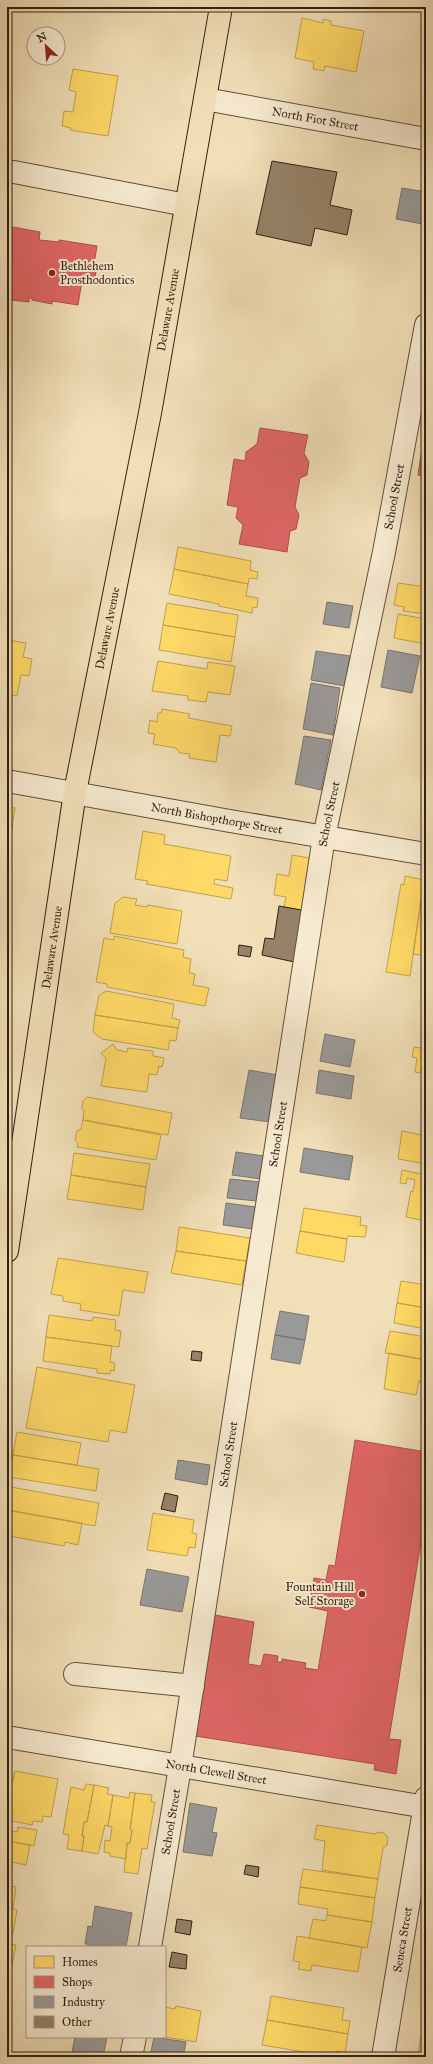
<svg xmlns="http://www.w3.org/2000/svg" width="433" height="2064" font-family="'IM FELL Great Primer',serif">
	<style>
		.homes { fill: #ffd966; stroke: #c2a14d }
		.shops { fill: #e06666; stroke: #ac504d }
		.industry { fill: #999; stroke: #7a7471 }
		.building { fill: #958268; stroke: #321e13 }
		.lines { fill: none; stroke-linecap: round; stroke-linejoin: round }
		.minor-casing { stroke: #624e3c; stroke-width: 24 }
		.major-casing { stroke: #321e13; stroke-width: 24 }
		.minor { stroke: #f6ead0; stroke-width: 22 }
		.major { stroke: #f1dfb7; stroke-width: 22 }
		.poi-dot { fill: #8f2418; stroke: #f6ead0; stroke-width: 1.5 }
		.labels { text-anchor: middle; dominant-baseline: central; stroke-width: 4; stroke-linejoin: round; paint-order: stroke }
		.street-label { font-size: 12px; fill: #321e13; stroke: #f6ead0 }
		.poi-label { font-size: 12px; fill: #321e13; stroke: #f6ead0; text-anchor: start }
	</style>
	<rect width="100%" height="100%" fill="#f1dfb7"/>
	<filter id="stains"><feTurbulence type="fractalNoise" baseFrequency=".005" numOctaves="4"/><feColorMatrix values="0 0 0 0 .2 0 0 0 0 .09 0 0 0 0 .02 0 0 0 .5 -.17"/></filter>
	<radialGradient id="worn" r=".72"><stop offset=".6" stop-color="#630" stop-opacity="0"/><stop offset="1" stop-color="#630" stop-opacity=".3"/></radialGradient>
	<path class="homes" d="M302,18L323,23V19L331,21V25L364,31L356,72L325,66L324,71L313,69L314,62L295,58Z
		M73,69L118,76L108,136L70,130L71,128L62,126L64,111L73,112L76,92L69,90Z
		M178,547L251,561L250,570L258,572L257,579L249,578L248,584L174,569Z
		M174,569L248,584L246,596L258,598L257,608L253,607L252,613L219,606V604L169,594Z
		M398,583L426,587V614L403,611L404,607L394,605Z
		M167,603L238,615L235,637L163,625Z
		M398,614L426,619V644L394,638Z
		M163,625L235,637L231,662L159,650Z
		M7,640L26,643L23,657L32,659L29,676L21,675L17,696L7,694Z
		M158,661L207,669L208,662L235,666L230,695L208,692L206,702L188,700V696L152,691Z
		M162,709L190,714L188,718L232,726L230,736L220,735L216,762L189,758L190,754L180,753L176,748L153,744L155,734L148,733L150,720L157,722L158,713H161Z
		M7,807L15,808L8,855L7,854Z
		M143,831L165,835L164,844L231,856L227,881L215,879L214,884L233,888L231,899L146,884L148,881L135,879Z
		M292,855L315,859L307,911L284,907L286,897L274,895L277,874L289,876Z
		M405,876L424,880L410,976L386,972L401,884L404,885Z
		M424,880H426V956L413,954Z
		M123,897L137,899L135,905L147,907L148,905L182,911L177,944L110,933L115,903Z
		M114,936L184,950L183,957L191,959L189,973L195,974L193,985L209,988L205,1006L107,987V984L96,982L104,938L114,940Z
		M106,991L174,1004L172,1018L180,1020L178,1028L95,1015L99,995Z
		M95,1015L178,1028L176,1041L170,1040L168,1050L102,1039L93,1032Z
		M113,1044L117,1050L127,1052L128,1048L153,1051V1056L164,1058L162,1067L159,1066L157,1075L149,1074L147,1092L101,1086L106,1059L101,1053Z
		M414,1047L426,1049V1074L415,1072L417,1058L412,1057Z
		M87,1097L172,1113L168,1135L83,1120L84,1111L82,1108L83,1101Z
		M83,1120L161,1135L156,1160L77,1147L78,1143L75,1140L77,1131L81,1129Z
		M402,1131L426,1136V1164L398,1159Z
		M74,1153L150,1164L146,1187L71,1175Z
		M402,1170L426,1175V1221L406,1217L411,1191L413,1192L415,1180L407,1178L406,1184L400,1183Z
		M71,1175L146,1187L143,1210L67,1199Z
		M304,1208L361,1217L360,1225L367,1226L365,1237L348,1236L347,1239L300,1231Z
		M179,1227L250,1238L246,1261L176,1251Z
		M300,1231L347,1239L344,1262L296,1253Z
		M176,1251L246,1261L242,1285L171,1273Z
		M58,1258L148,1272L144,1293L123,1290L119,1316L80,1310L81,1304L63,1301V1296L51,1294Z
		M401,1281L426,1285V1308L397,1303Z
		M397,1303L426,1308V1329L394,1323Z
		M49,1315L92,1321L93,1317L116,1320L115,1330L121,1331L119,1347L46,1337Z
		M390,1331L426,1337V1360L385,1353Z
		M46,1337L112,1346L110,1362L115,1363L114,1371L111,1370L110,1374L97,1373V1369L43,1361Z
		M389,1353L426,1360V1383L419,1381L416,1395L384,1389Z
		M37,1367L135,1385L126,1433L110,1430L108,1442L26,1428Z
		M17,1432L81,1443L77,1465L13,1455Z
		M13,1455L99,1469L96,1491L9,1477Z
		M11,1487L99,1503L95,1526L7,1510Z
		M7,1510L82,1523L78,1545L65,1542L64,1546L9,1536L10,1530H7Z
		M153,1513L194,1520L192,1533L197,1534L195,1548L189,1547L187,1556L147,1550Z
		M15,1771L58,1779L51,1817L43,1816L42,1822L33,1821L32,1825L7,1820V1780L13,1781Z
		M86,1784L94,1785L87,1822H84L82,1836H84L82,1851L67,1849L69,1835L63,1834L71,1787L84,1790Z
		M94,1785L109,1788L107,1794L113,1795L108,1826L105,1825L98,1854L82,1851L84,1836H82L84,1822H87Z
		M130,1792L135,1793L130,1829L132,1830L130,1843H127L126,1859L110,1856V1853L104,1852L105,1840L110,1841L112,1827L108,1826L113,1795L129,1798Z
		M135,1793L152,1795L151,1802H155L147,1849L142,1848L138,1874L124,1872L127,1843H130L132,1830L130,1829Z
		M317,1825L375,1834L378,1832L384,1833L388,1838L387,1845L383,1848L378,1879L322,1870L325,1841L314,1839Z
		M18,1827L37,1830L34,1846L7,1841V1830L17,1832Z
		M7,1841L30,1845L26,1865L7,1861Z
		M7,1867L12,1868L10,1882L7,1881Z
		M303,1869L378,1879L375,1898L300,1887Z
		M7,1885L16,1887L13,1909L17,1910L13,1933L7,1932Z
		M300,1887L375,1898L372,1922L327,1915L328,1909L298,1904Z
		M327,1915L372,1922L367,1948L309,1938L313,1919L326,1921Z
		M297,1936L362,1947L358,1972L312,1965L311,1971L298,1969L300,1962L293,1961Z
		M7,1941L10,1942V1944L16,1945L12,1965L7,1964Z
		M7,1964L12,1965L9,1986H7Z
		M271,1996L344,2008L342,2020L350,2021L348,2034L267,2020Z
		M176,2006L201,2011L196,2042L165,2037V2007L175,2009Z
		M424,2016L426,2017V2037L421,2036Z
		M267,2020L348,2034L345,2053L337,2051L335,2057L262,2045Z
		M421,2036L426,2037V2057L418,2055Z"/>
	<path class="shops" d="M7,226L40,232L39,240L59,242V240L97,246L94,264L97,265L94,283L82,281L78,305L52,301V304L32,300V298H29V302L11,300V295L7,294Z
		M426,421V477L418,475Z
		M260,428L308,435L304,453L309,462L307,475L300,478L295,507L299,515L296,529L290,531L287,552L239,544L243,525L236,518L238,507L227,505L234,459L245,461L246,452L257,444Z
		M355,1440L426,1452V1511L389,1739L401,1740L396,1774L374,1770L375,1764L195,1736L215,1615L254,1622L248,1664L261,1666L264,1654L278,1656L277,1662H282V1659L306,1663L305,1668L318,1670L328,1611L309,1607L314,1578L326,1580L329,1565L335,1566Z"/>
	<path class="industry" d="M402,188L426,192L423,224L396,219Z
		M327,602L353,606L349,628L323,624Z
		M388,650L420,656L412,693L381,687Z
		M316,651L350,656L345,686L311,680Z
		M311,683L340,688L333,735L303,729Z
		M304,736L331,740L321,790L295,784Z
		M325,1034L355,1040L350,1067L320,1061Z
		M249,1070L277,1075L270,1122L240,1118Z
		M319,1070L354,1076L351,1099L316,1093Z
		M304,1148L353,1156L349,1180L300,1172Z
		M236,1152L264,1156L261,1179L232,1175Z
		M230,1179L260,1182L257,1201L227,1198Z
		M226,1203L256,1207L253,1229L223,1225Z
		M280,1311L309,1316L305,1340L275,1335Z
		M275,1335L305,1340L300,1364L271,1359Z
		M178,1460L210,1465L207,1485L175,1479Z
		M147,1569L189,1577L182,1612L140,1605Z
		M190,1803L217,1808L212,1832L217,1833L212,1856L183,1852Z
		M95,1906L132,1913L126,1947H88V1944H85L88,1926L92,1927Z
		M75,2037H107L103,2057H71Z
		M154,2037L186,2042L183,2057H150Z"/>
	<path class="building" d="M272,161L337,172L330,205L352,210L347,235L315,228L311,246L256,234Z
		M279,906L307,911L299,963L262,955L265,938L274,939Z
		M239,945L252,947L250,957L238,955Z
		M192,1351L202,1352L201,1361L191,1360Z
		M165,1493L178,1496L175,1512L161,1509Z
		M246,1865L259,1867L258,1877L244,1874Z
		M177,1919L192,1921L190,1935L175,1932Z
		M172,1952L187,1955L186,1969L169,1967Z"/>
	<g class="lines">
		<g class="minor-casing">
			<g id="minor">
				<path id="s1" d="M205,99L426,139"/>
				<path d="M14,172L186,205"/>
				<path id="s2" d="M7,781L230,821L426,854"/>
				<path d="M75,1674L193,1686"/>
				<path id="s3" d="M7,1737L426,1807"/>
				<path id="s4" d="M150,1947L180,1767L324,837L384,552L426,325"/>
				<path d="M131,2057L135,2037"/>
				<path id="s5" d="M383,2057L426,1798"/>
			</g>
		</g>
		<g class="major-casing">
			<g id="major">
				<path id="s6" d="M7,1251L75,792L150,413L221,7"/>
			</g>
		</g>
		<use href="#minor" class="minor"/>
		<use href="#major" class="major"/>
	</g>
	<g class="poi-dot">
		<circle cx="52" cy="273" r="4"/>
		<circle cx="362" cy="1594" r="4"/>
	</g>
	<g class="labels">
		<g class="street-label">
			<text stroke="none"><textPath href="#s1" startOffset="112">North Fiot Street</textPath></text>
			<text stroke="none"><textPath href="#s6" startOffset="955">Delaware Avenue</textPath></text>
			<text stroke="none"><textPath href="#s4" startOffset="1471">School Street</textPath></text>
			<text stroke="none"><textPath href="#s6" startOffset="631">Delaware Avenue</textPath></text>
			<text stroke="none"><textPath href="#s4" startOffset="1147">School Street</textPath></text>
			<text stroke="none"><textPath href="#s2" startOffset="213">North Bishopthorpe Street</textPath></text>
			<text stroke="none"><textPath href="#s6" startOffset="307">Delaware Avenue</textPath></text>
			<text stroke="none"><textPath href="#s4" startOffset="823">School Street</textPath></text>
			<text stroke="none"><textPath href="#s4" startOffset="499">School Street</textPath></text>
			<text stroke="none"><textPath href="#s3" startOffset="212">North Clewell Street</textPath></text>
			<text stroke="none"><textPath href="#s4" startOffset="127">School Street</textPath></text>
			<text stroke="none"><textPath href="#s5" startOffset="119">Seneca Street</textPath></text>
		</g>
		<g class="poi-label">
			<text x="60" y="266">Bethlehem<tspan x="60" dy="14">Prosthodontics</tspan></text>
			<text x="354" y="1587" text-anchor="end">Fountain Hill<tspan x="354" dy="14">Self Storage</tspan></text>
		</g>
	</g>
	<rect width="433" height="2064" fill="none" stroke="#f1dfb7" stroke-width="24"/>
	<rect x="8" y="8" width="417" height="2048" fill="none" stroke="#321e13" stroke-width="2"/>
	<rect x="12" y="12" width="409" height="2040" fill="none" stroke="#321e13"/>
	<rect x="26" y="1946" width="140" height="92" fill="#f6ead0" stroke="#a89884"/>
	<rect x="34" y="1956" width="20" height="12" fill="#ffd966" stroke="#a89884"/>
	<text x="62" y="1966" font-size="12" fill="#321e13">Homes</text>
	<rect x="34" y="1976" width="20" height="12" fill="#e06666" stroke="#a89884"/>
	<text x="62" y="1986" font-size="12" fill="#321e13">Shops</text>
	<rect x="34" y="1996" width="20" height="12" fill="#999999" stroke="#a89884"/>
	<text x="62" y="2006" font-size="12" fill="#321e13">Industry</text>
	<rect x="34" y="2016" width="20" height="12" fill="#958268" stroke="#a89884"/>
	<text x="62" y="2026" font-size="12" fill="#321e13">Other</text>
	<g transform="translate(46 46) rotate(334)"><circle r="19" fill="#f6ead0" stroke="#a89884"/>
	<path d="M0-3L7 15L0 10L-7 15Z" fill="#8f2418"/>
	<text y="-6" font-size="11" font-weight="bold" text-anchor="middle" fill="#321e13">N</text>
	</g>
	<rect width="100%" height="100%" filter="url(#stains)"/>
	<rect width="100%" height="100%" fill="url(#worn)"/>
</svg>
